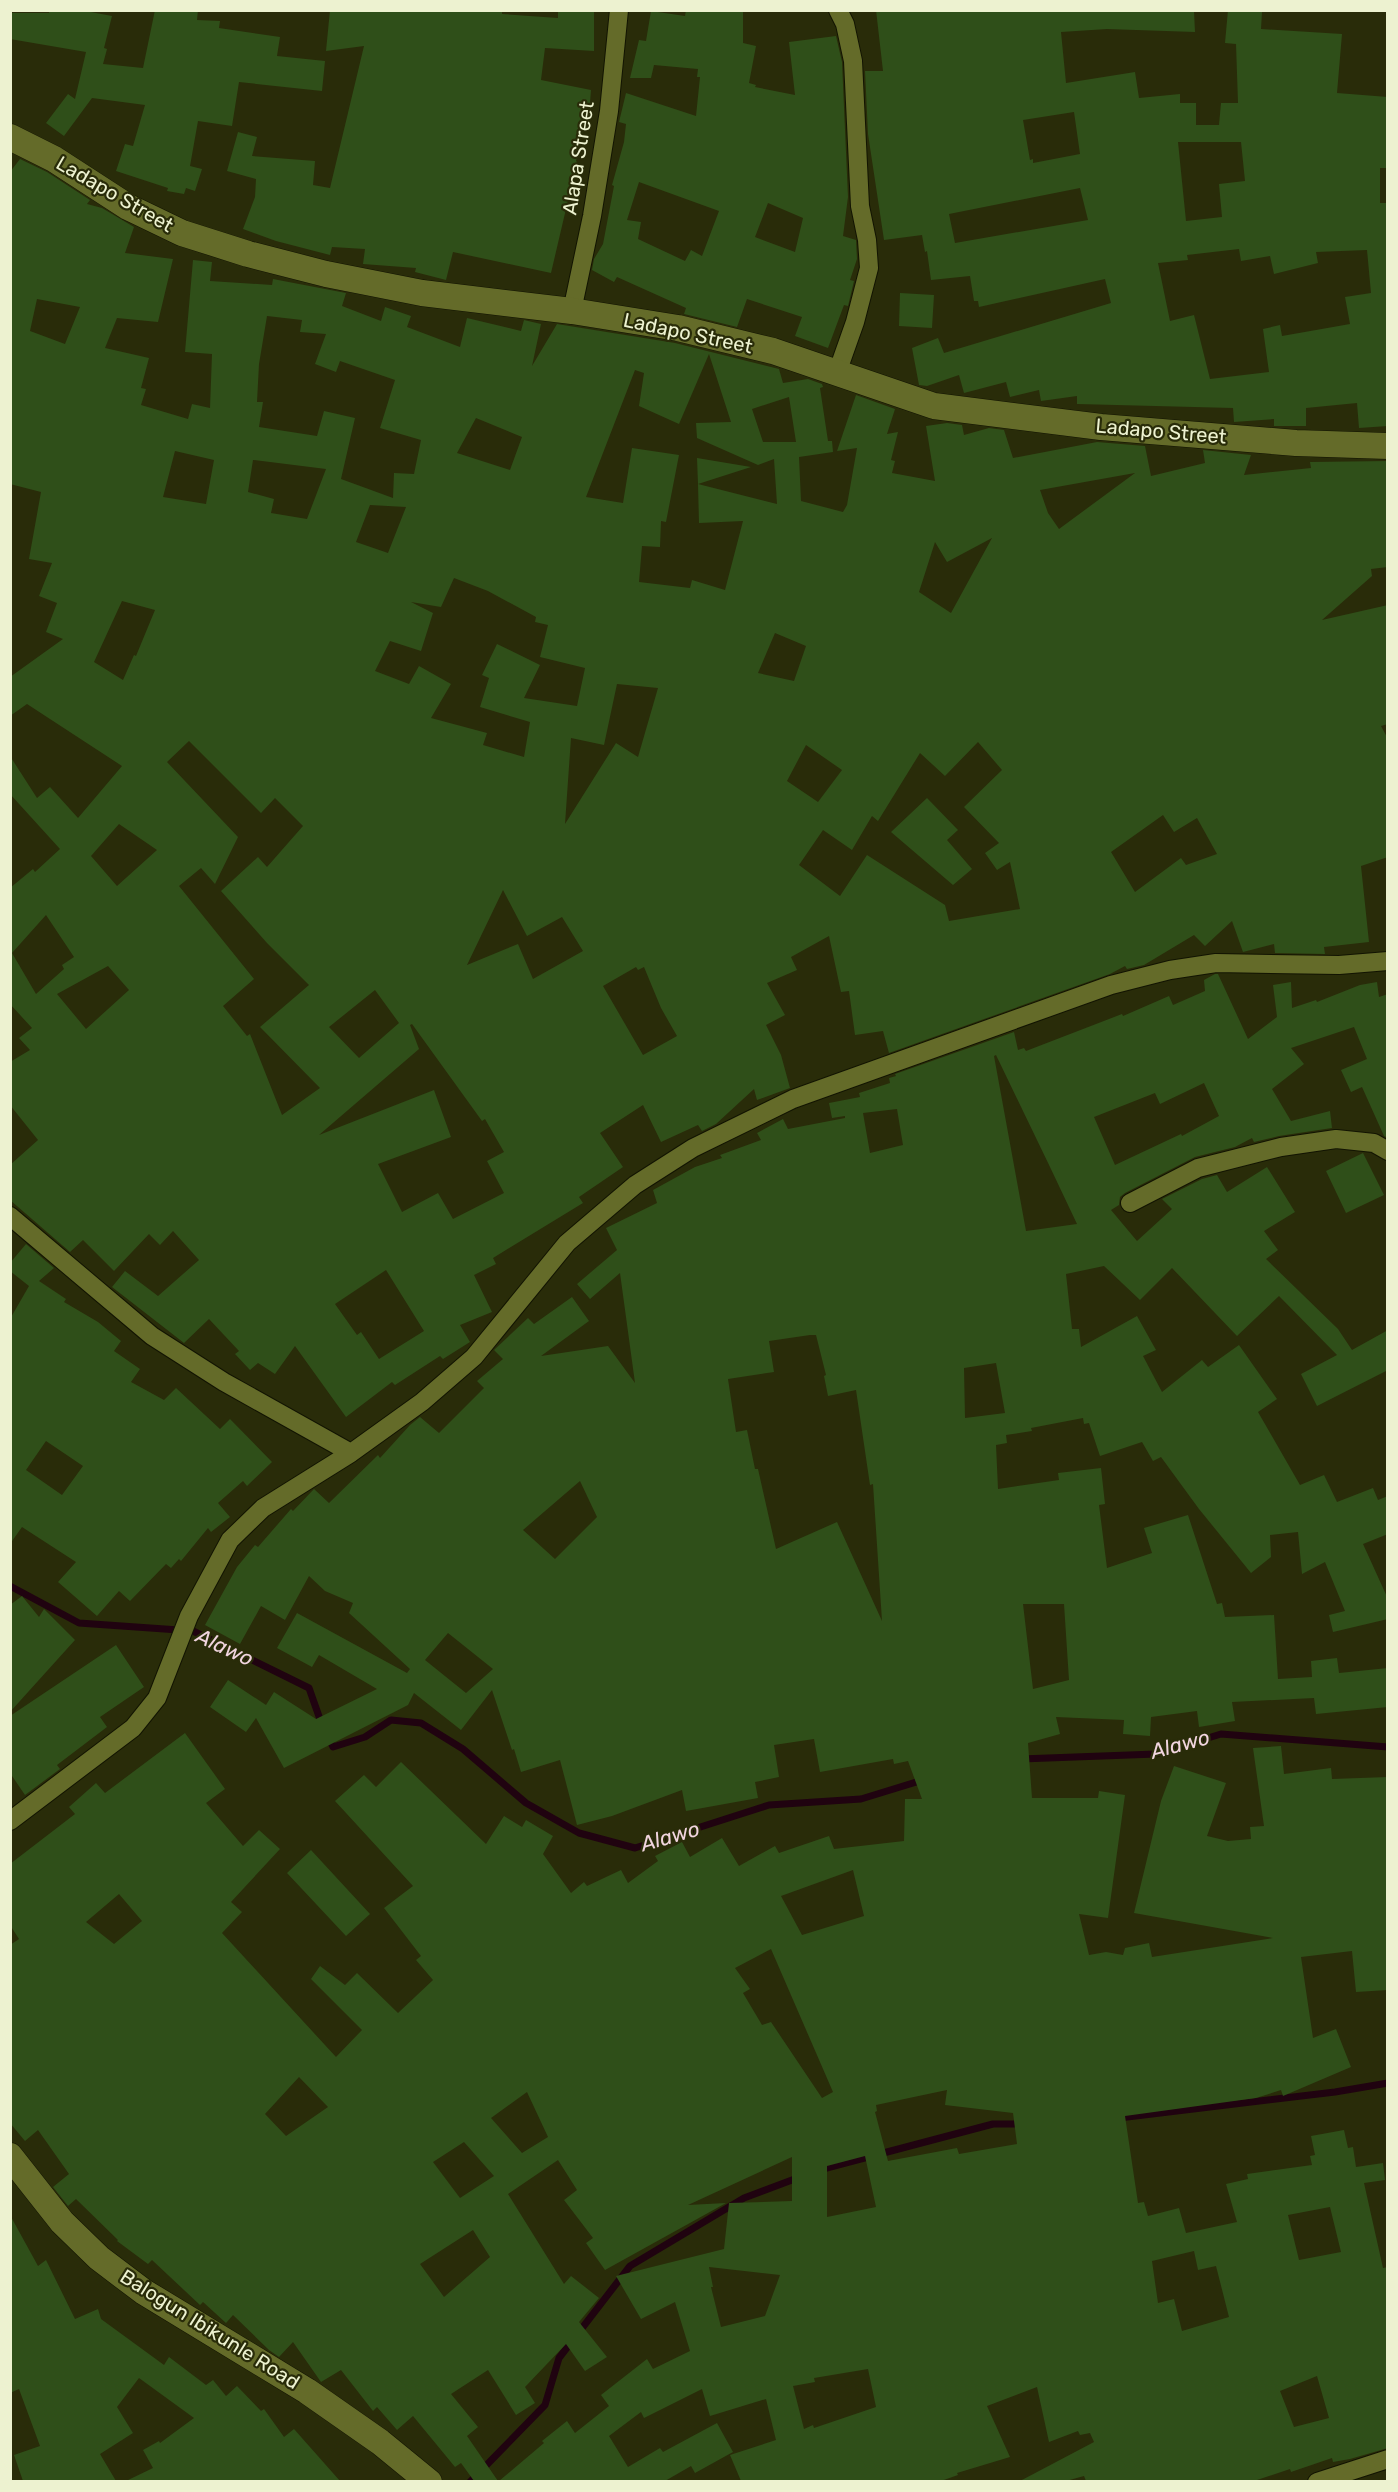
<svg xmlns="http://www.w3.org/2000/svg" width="1398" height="2492" font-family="Rubik,sans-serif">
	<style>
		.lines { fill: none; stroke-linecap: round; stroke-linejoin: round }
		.stream { stroke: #200310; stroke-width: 7 }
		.building { fill: #2f4f19; fill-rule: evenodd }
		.street-casing { stroke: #121402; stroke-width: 20 }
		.secondary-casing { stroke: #121402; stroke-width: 27 }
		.street { stroke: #646b29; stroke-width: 18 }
		.secondary { stroke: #646b29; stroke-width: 26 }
		.labels { text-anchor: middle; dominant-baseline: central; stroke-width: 4.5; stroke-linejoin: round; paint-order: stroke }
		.street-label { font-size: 20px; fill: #edf2d0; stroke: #292c09 }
		.water-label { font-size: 21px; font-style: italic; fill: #f1d5df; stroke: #292c09 }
	</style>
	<rect width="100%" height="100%" fill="#292c09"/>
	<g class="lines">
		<path class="stream" d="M10,1586L79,1623L193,1631L309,1688L322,1725
			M328,1737L333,1747L365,1737L391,1720L421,1723L463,1749L526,1803L579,1833L635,1848L769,1805L861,1799L923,1780
			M1021,1759L1156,1754L1221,1734L1388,1747
			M1119,2118L1335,2092L1388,2083
			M819,2170L993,2124H1021
			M470,2482L545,2405L559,2358L630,2266L744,2198L800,2177"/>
	</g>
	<path class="building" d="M49,10H80L112,16L104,48L107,49L103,64L143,68L155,10H198L197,20L220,21L219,28L280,37L277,56L325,61L322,91L239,82L232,126L198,121L190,166L202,169L195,191L186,188L184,194L167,191L168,188L116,171L125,144L133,146L145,105L92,98L64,136L46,123L68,94L75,99L86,52L10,39V13H49Z
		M330,10H502V14L558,18V10H594V51L545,48L541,80L591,90L589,115L587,114L576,161L577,162L551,273L453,252L446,280L415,272L416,268L363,264L365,249L332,247L330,255L276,241L243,229L255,197L256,179L227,171L238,132L257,137L252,156L315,161L313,185L330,188L364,46L326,51Z
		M686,10H743V43L756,46L749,83L756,85L755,87L795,95L789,42L836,36L842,62L848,197L843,236L856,240L857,259L850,280L854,281L848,306L844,305L828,348L795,336L802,317L747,299L737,327L684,314L686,308L617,277L614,282L592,270L594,259L603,244L614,186L612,185L624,142L626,124L619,122L626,93L696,116L700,77H697L698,69L654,65L651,78H630L639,40L646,41L651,11L685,16ZM639,182L719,211L702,256L691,250L685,261L638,239L641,222L627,220ZM768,203L803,218L795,252L755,237Z
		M876,10L1194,11L1195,32L1107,29L1061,32L1066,83L1135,72L1139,98L1180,94V103H1196V125H1219L1221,103H1238L1236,44L1225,43L1228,10L1262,12L1261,29L1342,34L1337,93L1388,97V168H1380V203H1388V426L1359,428L1357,403L1306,408V426H1274V419L1234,422L1233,408L1077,404V396L1041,401L1039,390L1010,397L1006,382L964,393L959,375L927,386L919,385L912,348L938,338L944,353L1111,303L1105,279L979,307L978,301H974L970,276L931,280L927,251L925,252L922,235L884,240L868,134L865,71H883ZM1074,112L1080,154L1033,163V159L1030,160L1023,120ZM1178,142H1241L1245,181L1219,184L1222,217L1186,221ZM1080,188L1088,220L955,243L949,214ZM1239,249L1241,261L1270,256L1274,274L1318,263L1316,252L1367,250L1371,293L1345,297L1350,324L1282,336L1280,325L1263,329L1269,372L1210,379L1194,315L1170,321L1158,263L1188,260L1187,255Z
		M20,159L47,172L90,200L87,204L102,208L134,227L125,253L173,259L158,322L117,318L105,348L149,358L141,388L146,389L141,405L188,419L192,404L210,408L212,354L185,352L193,260L212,262L210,281L272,285L273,279L346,293L342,306L381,321L385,307L411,316L407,327L460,347L467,318L521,331L524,320L541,324L532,366L557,324L675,343L779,369L783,383L808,379L822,384L823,387L820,388L828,441H832L833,452L799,457L801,501L843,512L847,505L857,448L837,451L856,395L895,409L887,434L898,432L891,460L895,461L892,473L935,481L926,426L947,423L962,425L964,435L989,428L1004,430L1013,458L1097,442L1145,446L1151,476L1205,463L1203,450L1251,455L1244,475L1311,468L1310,462L1388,461V567L1371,569L1372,576L1322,620L1388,605V724L1381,726L1388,739V857L1361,866L1369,942L1324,947L1325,954L1275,953L1274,944L1243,952L1232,921L1205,946L1194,935L1144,965L1127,969L1125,966L1110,974L889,1053L883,1031L855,1035L849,991L841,992L829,936L791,957L797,970L767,983L785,1015L766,1025L781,1055L790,1088L757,1100L754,1089L716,1124L702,1131L698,1125L661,1142L643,1105L600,1133L623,1167L579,1197L583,1203L493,1258L496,1264L474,1275L492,1312L460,1325L470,1342L443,1359L440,1356L395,1385L392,1382L346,1417L295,1346L275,1374L258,1363L250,1370L235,1354L239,1351L209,1319L184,1343L112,1287L125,1271L158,1296L199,1260L173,1231L160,1245L149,1234L114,1271L83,1240L70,1252L10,1200V1165L38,1140L10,1105V1062L30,1050L19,1038L32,1028L10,1004V888L33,869L35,872L60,849L10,794V756L37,798L50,787L78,818L122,766L27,704L10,716V677L63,639L46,632L57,603L39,596L52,563L29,559L41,492L10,484V172ZM37,299L80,307L65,344L30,331ZM267,316L302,320L300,332L326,334L315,364L336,372L340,361L395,380L380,428L421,440L414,474L394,473L393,498L341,479L355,418L324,411L317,436L259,427L263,402H257L259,364ZM709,354L731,422L696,423L697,438L758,465L774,459L777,504L698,484L699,523L743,521L725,590L692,580L690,588L639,582L642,546L660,547L661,521L666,522L679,455L632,448L623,503L586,497L635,370L644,373L639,406L679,424ZM789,397L796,442H763L752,409ZM476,418L522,437L510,470L457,453ZM175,451L214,460L206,504L163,497ZM253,460L326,469L307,519L271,513L274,499L248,492ZM1135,473L1059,529L1048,513L1040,490ZM370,505L406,507L388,553L356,542ZM992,538L951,613L919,592L935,542L947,562ZM454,578L488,591L536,617L535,622L548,625L540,657L585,668L577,706L524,698L540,665L497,644L482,675L489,678L480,707L530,722L524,757L483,745L487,733L431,718L451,684L419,666L409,684L375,671L390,641L421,651L433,613L411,602L441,607ZM122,601L155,610L136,656L134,655L123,680L94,662ZM775,633L806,646L794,681L758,673ZM617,684L658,688L638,757L616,743L565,824L571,738L604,745ZM189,741L261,813L275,798L303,826L267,867L258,857L221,891L267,943L309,985L260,1027L320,1088L282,1115L250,1034L247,1036L223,1006L254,979L179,886L201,868L215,884L238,837L167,762ZM978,742L1002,770L964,807L999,843L985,853L997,870L1010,862L1020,909L949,921L945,905L867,855L840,896L799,865L823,830L852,850L872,816L878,821L920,753L945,776ZM806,745L842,770L818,802L787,781ZM1163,815L1174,832L1197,818L1217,854L1186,865L1181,858L1135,892L1111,852ZM119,824L157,850L117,886L91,856ZM503,890L527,936L562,917L583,951L533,979L518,944L467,965ZM46,915L74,957L62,965L64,969L36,994L12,953ZM108,966L129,990L86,1029L57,994ZM636,967L638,970L644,967L661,1008L677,1036L643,1055L603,986ZM375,990L399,1023L359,1058L329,1027ZM412,1024L482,1121L485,1119L504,1152L487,1161L504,1193L453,1219L438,1193L402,1212L378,1164L451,1137L434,1090L319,1135L419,1049L410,1025ZM386,1270L424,1331L379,1359L361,1332L357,1335L335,1304Z
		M900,293L934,295L932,328L899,326Z
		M697,458L751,467L698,484Z
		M927,798L958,830L947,840L972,869L953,885L891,832Z
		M1215,974H1218L1248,1039L1277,1017L1273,985L1291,982L1292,1008L1316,1000L1317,1002L1360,985L1377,982L1379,997L1388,994V1138L1384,1136L1362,1087L1351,1092L1341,1070L1367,1059L1354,1027L1291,1048L1304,1064L1272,1089L1291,1121L1330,1111L1332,1128L1279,1136L1254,1142L1252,1138L1235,1147L1195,1157L1125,1193L1120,1197L1119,1205L1111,1210L1137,1241L1172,1209L1162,1199L1202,1179L1217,1175L1227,1192L1267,1167L1295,1212L1264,1231L1278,1250L1266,1259L1338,1329L1352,1350L1388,1330V1370L1317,1406L1301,1374L1337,1355L1279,1296L1237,1336L1172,1268L1140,1300L1104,1266L1066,1274L1072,1329H1079L1081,1347L1137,1316L1156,1350L1143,1356L1162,1392L1202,1360L1208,1367L1239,1345L1277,1399L1258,1412L1300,1485L1324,1475L1337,1502L1373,1488L1378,1500L1388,1496V1534L1363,1544L1388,1599V1619L1333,1632L1329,1615L1345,1611L1325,1562L1302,1574L1298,1532L1270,1535L1271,1557L1251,1573L1199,1509L1161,1457L1153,1461L1142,1442L1100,1456L1089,1423L1084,1424L1083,1418L1031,1428L1032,1431L1006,1435L1007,1443L996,1445L998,1489L1059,1480L1058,1473L1101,1468L1105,1504L1099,1505L1107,1568L1152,1553L1144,1528L1188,1515L1217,1604L1222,1603L1225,1617L1274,1615L1278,1679L1312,1677L1311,1661L1337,1658L1339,1673L1388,1668V1707L1316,1714L1314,1698L1232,1702L1235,1721L1199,1727L1197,1711L1151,1717L1150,1736L1123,1734L1124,1720L1056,1717L1060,1734L1028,1743L1032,1798H1098L1099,1791L1125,1795L1108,1918L1079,1914L1089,1955L1106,1952L1123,1955L1125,1948L1149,1943L1152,1957L1273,1938L1134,1913L1161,1801L1174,1766L1226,1783L1207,1836L1228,1841L1251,1839L1250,1827L1264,1826L1253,1748L1281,1746L1284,1774L1331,1768L1332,1779L1388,1777V1990L1356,1992L1352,1951L1301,1957L1313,2038L1336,2029L1351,2067L1283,2096L1281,2090L1256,2098L1125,2116L1138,2203L1144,2202L1148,2216L1179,2208L1186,2233L1237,2222L1226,2184L1248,2179L1247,2174L1312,2165L1310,2156L1315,2155L1311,2136L1344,2130L1348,2148L1353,2147L1356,2167L1383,2163L1385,2180L1364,2183L1383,2268L1388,2267V2448L1350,2459L1333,2462L1332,2458L1291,2472L1290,2469L1254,2481H1086L1084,2476L1066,2481H1020L1094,2442L1090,2433L1080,2435L1078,2431L1049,2442L1037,2387L987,2406L1010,2457L957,2473L958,2475L941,2481H741L730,2455L776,2440L766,2399L710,2416L702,2389L644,2418L641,2412L609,2436L628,2467L660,2448L663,2452L717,2423L733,2452L695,2473L691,2466L665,2481H499L544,2443L542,2441L567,2421L575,2433L609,2406L601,2395L647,2359L653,2369L690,2351L675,2302L641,2319L616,2276L724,2249L729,2203L792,2201V2157L688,2205L726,2203L605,2270L586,2243L593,2238L564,2200L577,2190L558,2160L508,2194L564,2284L571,2276L599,2298L579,2322L607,2357L585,2371L566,2344L525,2387L535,2403L516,2415L488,2370L451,2394L478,2427L467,2436L498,2481H474L461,2463L455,2467L413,2416L397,2430L377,2407L373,2411L341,2370L321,2382L293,2342L279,2357L269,2350L233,2315L226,2323L203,2302L200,2305L152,2260L148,2264L117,2241L118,2240L76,2199L68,2206L53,2187L69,2174L38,2130L25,2141L10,2123V1945L19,1939L10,1925V1864L75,1814L69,1807L96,1783L105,1793L185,1733L225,1789L206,1803L243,1846L259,1830L280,1849L231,1902L242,1912L222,1933L336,2057L362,2030L311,1979L320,1966L345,1985L357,1973L398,2013L433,1980L416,1960L421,1956L384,1908L413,1886L335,1801L364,1775L376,1787L401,1762L486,1844L504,1816L522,1827L526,1820L553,1836L543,1854L571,1893L584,1882L587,1886L621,1870L628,1883L658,1861L655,1856L682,1842L690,1857L722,1838L739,1866L775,1846L779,1853L829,1836L834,1849L904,1841L905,1799H922L908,1761L894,1764L893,1759L820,1772L814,1739L774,1745L779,1777L755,1782L758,1798L686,1811L682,1790L612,1816L577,1825L560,1760L521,1772L514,1749L512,1750L492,1690L461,1730L414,1693L408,1705L284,1768L256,1718L246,1732L210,1707L228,1680L266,1705L274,1692L316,1719L377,1689L319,1655L312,1667L277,1648L297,1613L407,1673L410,1669L349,1613L353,1603L325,1591L309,1576L285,1620L261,1606L240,1644L205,1625L237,1567L255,1545L258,1547L291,1509L293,1511L314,1489L329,1503L378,1455L380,1458L410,1425L420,1417L439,1433L484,1388L477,1381L503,1359L494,1350L528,1318L534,1324L572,1297L589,1321L541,1356L608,1346L635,1383L620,1273L590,1299L577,1284L617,1250L606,1228L657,1203L653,1190L695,1167L722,1158L720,1155L761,1140L757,1133L783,1119L788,1129L845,1118V1116L832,1118L829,1103L860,1097L859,1093L890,1083L889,1078L896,1076L895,1074L1014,1032L1018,1050L1024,1048L1026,1051L1122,1014L1123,1016L1169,996L1173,1005L1205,991L1204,980ZM996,1055L1050,1167L1077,1224L1026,1231L994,1056ZM1204,1083L1219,1116L1182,1136L1181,1134L1115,1165L1094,1117L1155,1093L1160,1104ZM897,1109L903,1145L870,1153L863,1113ZM810,1335H816L826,1375L824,1376L828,1396L856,1390L870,1485L873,1484L882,1621L837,1522L776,1549L758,1469H755L747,1430L736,1432L728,1379L774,1372L769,1341ZM996,1363L1005,1413L965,1418L964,1368ZM580,1481L597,1517L555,1559L523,1530ZM1023,1604H1064L1069,1680L1033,1689ZM448,1633L493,1669L466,1693L425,1660ZM853,1870L864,1916L802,1935L781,1896ZM119,1894L142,1921L114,1944L86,1922ZM771,1949L833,2092L822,2098L771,2022L762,2025L743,1993L750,1989L735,1968ZM299,2077L328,2107L286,2136L265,2114ZM947,2090L945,2105L1013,2113L1017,2144L959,2154L957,2148L888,2161L875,2112L877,2111L876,2105ZM527,2092L548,2137L522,2153L491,2118ZM464,2142L494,2176L460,2198L433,2162ZM865,2156L876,2207L827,2217V2166ZM1330,2207L1341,2252L1299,2260L1288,2215ZM473,2230L490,2257L444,2297L420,2264ZM1194,2251L1198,2270L1216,2266L1229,2317L1182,2331L1174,2299L1158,2303L1152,2261ZM709,2267L780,2275L765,2316L721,2327L711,2287H713ZM868,2369L876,2407L814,2428L813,2425L804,2429L793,2386L815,2382L814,2378ZM1317,2376L1329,2418L1294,2427L1280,2391Z
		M1363,1153L1384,1195L1346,1213L1326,1171Z
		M26,1244L54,1268L39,1281L66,1299L64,1302L98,1322L121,1341L114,1351L140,1369L131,1382L164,1400L176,1388L220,1429L230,1419L272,1462L247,1486L243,1481L218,1503L230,1517L211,1532L208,1528L181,1561L179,1559L171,1568L166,1564L130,1601L119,1591L97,1616L58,1582L76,1562L22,1527L10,1544V1319L29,1286L10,1271V1263ZM46,1441L83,1466L62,1495L26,1470Z
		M22,1596L39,1617L44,1609L75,1640L10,1712V1605Z
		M116,1645L144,1687L100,1717L107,1727L57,1765L60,1769L25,1795L10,1773V1716Z
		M311,1850L370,1914L346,1936L287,1873Z
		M10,2215L38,2266L46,2260L75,2319L98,2309L101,2319L164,2365L169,2357L206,2385L213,2380L226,2396L237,2386L261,2411L264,2409L284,2437L294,2429L340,2481H126L153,2468L143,2450L159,2441L160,2443L194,2418L139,2378L117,2407L133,2433L100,2454L116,2481H23L14,2455L40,2446L19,2389L10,2393Z"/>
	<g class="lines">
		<g class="street-casing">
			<path id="street" d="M572,311L592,216L609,111L619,10
				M837,373L855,322L869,268L867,240L860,206L853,61L845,24L838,10
				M1130,1203L1198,1168L1281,1147L1336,1139L1374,1143L1388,1151
				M10,1216L152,1336L224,1382L351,1453
				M10,1821L133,1728L157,1698L189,1616L230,1540L263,1508L351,1453L422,1402L474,1357L567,1243L635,1185L693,1148L793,1099L1111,985L1170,970L1216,963L1339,965L1388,961
				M1317,2482L1388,2459"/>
		</g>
		<g class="secondary-casing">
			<path id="secondary" d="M10,137L54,159L128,207L182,233L248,254L326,274L422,293L572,311L678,328L773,351L934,406L1101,427L1296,443L1388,446
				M10,2156L62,2222L99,2258L144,2292L307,2391L380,2442L429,2482"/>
		</g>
		<use href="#street" class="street"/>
		<use href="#secondary" class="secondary"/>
	</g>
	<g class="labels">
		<g class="street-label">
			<text transform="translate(578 158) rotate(-81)">Alapa Street</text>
			<text transform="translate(115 194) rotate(30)">Ladapo Street</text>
			<text transform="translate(688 333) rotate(12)">Ladapo Street</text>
			<text transform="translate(1161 431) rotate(5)">Ladapo Street</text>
			<text transform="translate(210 2329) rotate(32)">Balogun Ibikunle Road</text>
		</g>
		<g class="water-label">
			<text transform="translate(225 1647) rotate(25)">Alawo</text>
			<text transform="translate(1180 1744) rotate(-15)">Alawo</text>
			<text transform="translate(670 1836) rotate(-16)">Alawo</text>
		</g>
	</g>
	<rect width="1398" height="2492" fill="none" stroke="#edf2d0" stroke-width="24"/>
</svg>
